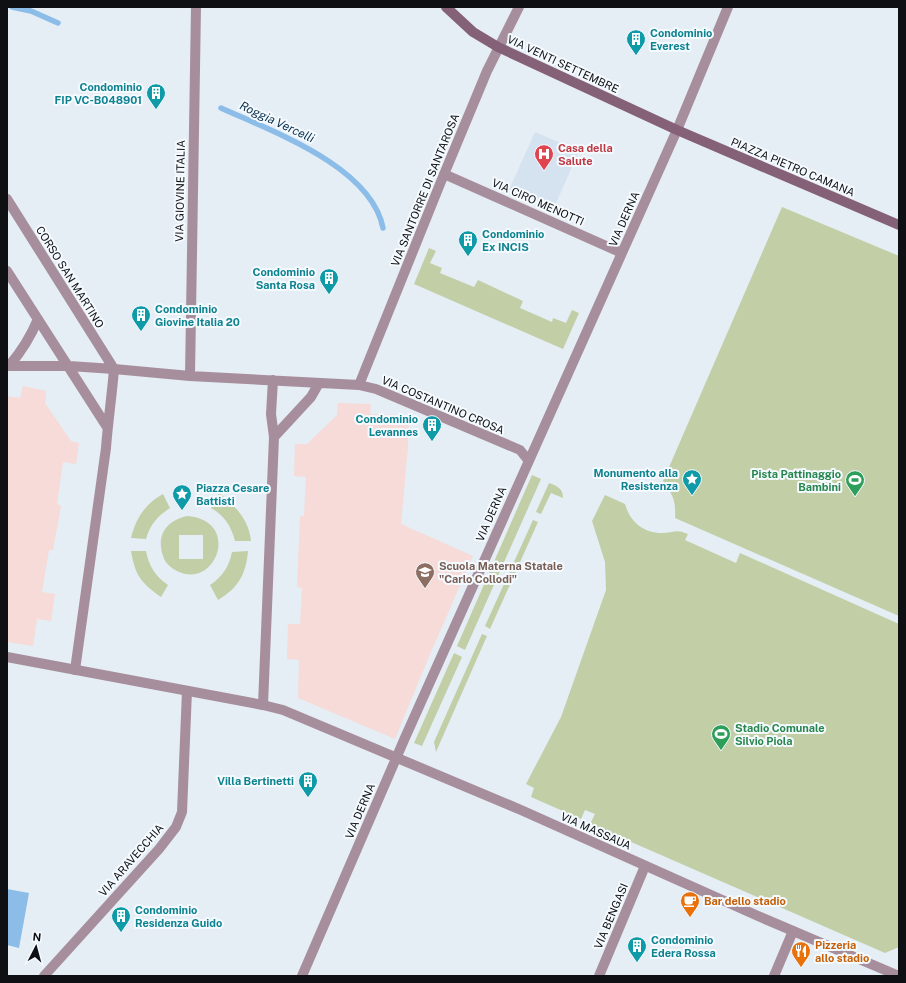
<svg xmlns="http://www.w3.org/2000/svg" width="906" height="983" font-family="'Public Sans',sans-serif">
	<style>
		.built { fill: #d5e3f0 }
		.education { fill: #f6dbd9 }
		.green { fill: #c2cfa6; fill-rule: evenodd }
		.water { fill: #8bbde8 }
		.lines { fill: none; stroke-linecap: round; stroke-linejoin: round }
		.stream { stroke: #8bbde8; stroke-width: 5.5 }
		.minor { stroke: #a78e9d; stroke-width: 10 }
		.tertiary { stroke: #a78e9d; stroke-width: 10 }
		.secondary { stroke: #856177; stroke-width: 10 }
		.labels { text-anchor: middle; dominant-baseline: central; stroke-width: 4; stroke-linejoin: round; paint-order: stroke }
		.culture-label { font-size: 11px; font-weight: bold; fill: #0d838f; stroke: #f5faff; text-anchor: start }
		.street-label { font-size: 11px; fill: #0e1013; stroke: #f5faff }
		.health-label { font-size: 11px; font-weight: bold; fill: #be3a42; stroke: #f5faff; text-anchor: start }
		.leisure-label { font-size: 11px; font-weight: bold; fill: #27864d; stroke: #f5faff; text-anchor: end }
		.education-label { font-size: 11px; font-weight: bold; fill: #785e54; stroke: #f5faff; text-anchor: start }
		.food-label { font-size: 11px; font-weight: bold; fill: #c56008; stroke: #f5faff; text-anchor: start }
		.water-label { font-size: 12px; font-style: italic; fill: #0a324e; stroke: #f5faff }
	</style>
	<rect width="100%" height="100%" fill="#e5edf5"/>
	<path class="built" d="M535,132L579,151L553,210L509,190Z"/>
	<path class="education" d="M23,386L46,391L45,403L71,441L79,443L76,464L63,462L57,504L61,506L53,550H49L42,592L55,594L51,621L37,619L33,646L7,642V396L20,398Z
		M338,403L371,404L370,414L399,415L409,419L408,446L401,524L473,556L428,659L395,739L298,698L299,660L287,659L288,624H300L302,588L297,587L300,516H304L306,477L294,476L295,444H307L337,415Z"/>
	<path class="green" d="M782,207L899,256V616L675,518C676,500 673,495 663,481Z
		M429,248L436,251L430,263L442,268L440,273L474,287L478,280L523,301L520,308L552,322L553,318L566,323L572,310L579,313L563,349L414,284Z
		M532,475L541,479L465,650L457,646Z
		M549,483C557,486 563,488 563,498L551,493L541,514L536,512Z
		M219,493C235,505 249,520 251,541H235C231,526 225,516 211,508Z
		M163,494L170,508C158,516 150,524 146,539L131,538C136,518 145,504 163,494Z
		M605,495L625,504C630,522 644,534 664,533C676,532 675,529 688,534L685,540L736,563L740,553L899,624V947L885,953L590,824L595,814L585,810L581,819L531,797L534,788L526,784L561,717L606,590L605,562L592,521Z
		M187,516C242,520 216,591 177,571C171,568 165,563 163,556C156,535 166,521 187,516ZM179,535H203V559H179Z
		M533,520L538,522L490,629L485,626Z
		M131,551H146C149,566 155,576 168,585L161,597C141,583 135,575 131,551Z
		M248,551C246,575 238,588 218,600L210,585C222,577 229,567 232,552Z
		M482,634L487,636L436,752L434,742Z
		M454,653L462,657L422,746L414,743Z"/>
	<path class="water" d="M7,889L29,893L19,948L7,945Z"/>
	<g class="lines">
		<path class="stream" d="M12,7L31,11L58,23
			M221,108C271,131 371,166 383,228"/>
		<path class="minor" d="M444,174L622,253
			M7,199L114,369
			M7,271L107,427
			M7,366H69L114,369L190,376L359,385L376,389L520,450L528,460
			M9,366C21,352 31,336 38,319
			M190,376L196,7
			M359,385L440,184L487,71L519,7
			M274,437L311,397L319,383
			M75,670L106,448C108,421 112,395 114,369
			M263,705L274,437L271,414L273,380
			M44,976L159,849L176,827L182,812L187,691
			M302,976L404,740L677,130L728,7
			M599,976L645,866
			M774,976L793,931"/>
		<path class="tertiary" d="M7,657L263,705L283,710L521,810L758,916L899,976"/>
		<path class="secondary" d="M446,7L473,32L498,47L677,130L899,225"/>
	</g>
	<defs>
		<g id="building-pin" transform="scale(1)"><path d="M0 17L-7.5 6A9.5 9.5 0 1 1 7.5 6Z" fill="#0f9aa8" stroke="#f5faff"/><path d="M-4-6H4V6H1V3H-1V6H-4ZM-2.5-4.3h1.7v1.8h-1.7ZM.8-4.3h1.7v1.8H.8ZM-2.5-1h1.7V.8h-1.7ZM.8-1h1.7V.8H.8Z" fill="#fff"/></g>
		<g id="hospital-pin" transform="scale(1)"><path d="M0 17L-7.5 6A9.5 9.5 0 1 1 7.5 6Z" fill="#e0444e" stroke="#f5faff"/><path d="M-5-5h3v3.5h4V-5h3V5h-3V1.5h-4V5h-3Z" fill="#fff"/></g>
		<g id="sight-pin" transform="scale(1)"><path d="M0 17L-7.5 6A9.5 9.5 0 1 1 7.5 6Z" fill="#0f9aa8" stroke="#f5faff"/><path d="M0-6L1.8-2.2L6-1.7L2.9 1.2L3.7 5.4L0 3.3L-3.7 5.4L-2.9 1.2L-6-1.7L-1.8-2.2Z" fill="#fff"/></g>
		<g id="stadium-pin" transform="scale(1)"><path d="M0 17L-7.5 6A9.5 9.5 0 1 1 7.5 6Z" fill="#2e9e5b" stroke="#f5faff"/><path d="M0-5a6.5 5 0 1 0 0 10a6.5 5 0 1 0 0-10ZM-3.5-1.8h7v3.6h-7Z" fill="#fff"/></g>
		<g id="school-pin" transform="scale(1)"><path d="M0 17L-7.5 6A9.5 9.5 0 1 1 7.5 6Z" fill="#8d6e63" stroke="#f5faff"/><path d="M0-5L7-2L0 1L-7-2ZM-4 1L0 2.5L4 1V4Q0 6-4 4Z" fill="#fff"/></g>
		<g id="cafe-pin" transform="scale(1)"><path d="M0 17L-7.5 6A9.5 9.5 0 1 1 7.5 6Z" fill="#e8710a" stroke="#f5faff"/><path d="M-5.5-4.5H6V0H3Q3 3.5 0 3.5H-2.5Q-5.5 3.5-5.5 0ZM3-3.2v2h1.7v-2ZM-6 4.5H4V6H-6Z" fill="#fff"/></g>
		<g id="restaurant-pin" transform="scale(1)"><path d="M0 17L-7.5 6A9.5 9.5 0 1 1 7.5 6Z" fill="#e8710a" stroke="#f5faff"/><path d="M-5-6h1v4h1v-4h1v4h1v-4h1v5L-1.5 .5V6h-2V.5L-5-1ZM5-6V6H3V1.5H1.5Q1.5-4 5-6Z" fill="#fff"/></g>
	</defs>
	<g fill-rule="evenodd">
		<use href="#building-pin" x="636" y="39"/>
		<use href="#building-pin" x="156" y="93"/>
		<use href="#hospital-pin" x="544" y="154"/>
		<use href="#building-pin" x="468" y="240"/>
		<use href="#building-pin" x="329" y="278"/>
		<use href="#building-pin" x="141" y="315"/>
		<use href="#building-pin" x="432" y="425"/>
		<use href="#sight-pin" x="692" y="479"/>
		<use href="#stadium-pin" x="855" y="480"/>
		<use href="#sight-pin" x="182" y="494"/>
		<use href="#school-pin" x="425" y="572"/>
		<use href="#stadium-pin" x="721" y="734"/>
		<use href="#building-pin" x="308" y="781"/>
		<use href="#cafe-pin" x="690" y="901"/>
		<use href="#building-pin" x="121" y="916"/>
		<use href="#building-pin" x="637" y="946"/>
		<use href="#restaurant-pin" x="801" y="951"/>
	</g>
	<g class="labels">
		<g class="culture-label">
			<text x="650" y="33">Condominio<tspan x="650" dy="13">Everest</tspan></text>
			<text x="142" y="87" text-anchor="end">Condominio<tspan x="142" dy="13">FIP VC-B048901</tspan></text>
			<text x="482" y="234">Condominio<tspan x="482" dy="13">Ex INCIS</tspan></text>
			<text x="315" y="272" text-anchor="end">Condominio<tspan x="315" dy="13">Santa Rosa</tspan></text>
			<text x="155" y="309">Condominio<tspan x="155" dy="13">Giovine Italia 20</tspan></text>
			<text x="418" y="419" text-anchor="end">Condominio<tspan x="418" dy="13">Levannes</tspan></text>
			<text x="678" y="473" text-anchor="end">Monumento alla<tspan x="678" dy="13">Resistenza</tspan></text>
			<text x="196" y="488">Piazza Cesare<tspan x="196" dy="13">Battisti</tspan></text>
			<text x="294" y="781" text-anchor="end">Villa Bertinetti</text>
			<text x="135" y="910">Condominio<tspan x="135" dy="13">Residenza Guido</tspan></text>
			<text x="651" y="940">Condominio<tspan x="651" dy="13">Edera Rossa</tspan></text>
		</g>
		<g class="street-label">
			<text transform="translate(563 64) rotate(25)">VIA VENTI SETTEMBRE</text>
			<text transform="translate(793 167) rotate(23)">PIAZZA PIETRO CAMANA</text>
			<text transform="translate(425 190) rotate(-68)">VIA SANTORRE DI SANTAROSA</text>
			<text transform="translate(180 191) rotate(-89)">VIA GIOVINE ITALIA</text>
			<text transform="translate(538 202) rotate(24)">VIA CIRO MENOTTI</text>
			<text transform="translate(624 219) rotate(-66)">VIA DERNA</text>
			<text transform="translate(70 277) rotate(58)">CORSO SAN MARTINO</text>
			<text transform="translate(443 405) rotate(23)">VIA COSTANTINO CROSA</text>
			<text transform="translate(491 514) rotate(-66)">VIA DERNA</text>
			<text transform="translate(360 811) rotate(-67)">VIA DERNA</text>
			<text transform="translate(596 831) rotate(24)">VIA MASSAUA</text>
			<text transform="translate(131 860) rotate(-49)">VIA ARAVECCHIA</text>
			<text transform="translate(611 916) rotate(-67)">VIA BENGASI</text>
		</g>
		<g class="health-label">
			<text x="558" y="148">Casa della<tspan x="558" dy="13">Salute</tspan></text>
		</g>
		<g class="leisure-label">
			<text x="841" y="474">Pista Pattinaggio<tspan x="841" dy="13">Bambini</tspan></text>
			<text x="735" y="728" text-anchor="start">Stadio Comunale<tspan x="735" dy="13">Silvio Piola</tspan></text>
		</g>
		<g class="education-label">
			<text x="439" y="566">Scuola Materna Statale<tspan x="439" dy="13">"Carlo Collodi"</tspan></text>
		</g>
		<g class="food-label">
			<text x="704" y="901">Bar dello stadio</text>
			<text x="815" y="945">Pizzeria<tspan x="815" dy="13">allo stadio</tspan></text>
		</g>
		<g class="water-label">
			<text transform="translate(277 122) rotate(25)">Roggia Vercelli</text>
		</g>
	</g>
	<rect width="906" height="983" fill="none" stroke="#0e1013" stroke-width="16"/>
	<g transform="translate(36 947) rotate(6)" stroke="#f5faff" stroke-width="3" paint-order="stroke">
	<path d="M0-3L7 15L0 10L-7 15Z" fill="#0e1013"/>
	<text y="-6" font-size="11" font-weight="bold" text-anchor="middle" fill="#0e1013">N</text>
	</g>
</svg>
